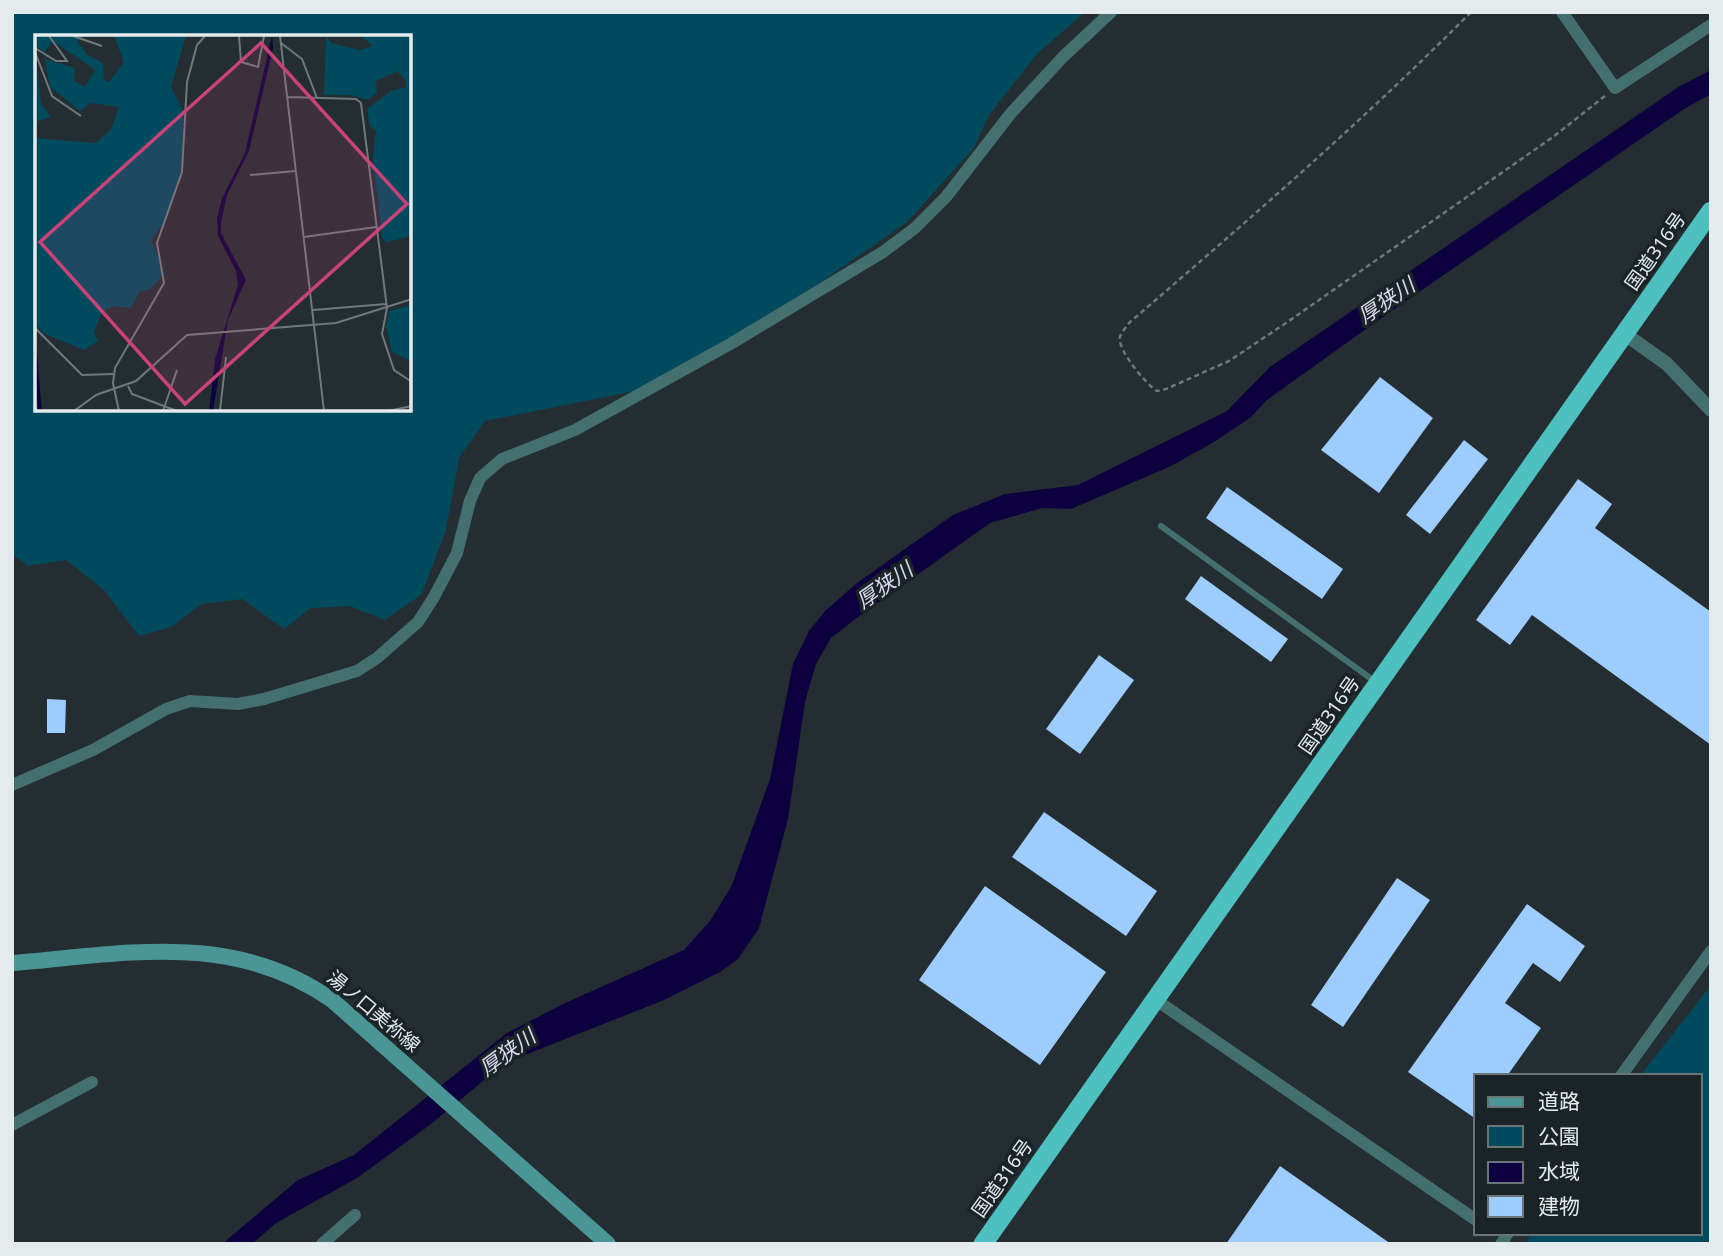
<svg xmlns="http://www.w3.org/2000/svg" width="1723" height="1256" font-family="'Noto Sans','Noto Sans JP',sans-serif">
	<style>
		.green { fill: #004a5e; fill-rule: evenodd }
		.water { fill: #0d003e }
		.building { fill: #9dccff }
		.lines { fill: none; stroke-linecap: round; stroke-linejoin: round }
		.path { stroke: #6f777a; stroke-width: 2.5; stroke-dasharray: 5 3.5; stroke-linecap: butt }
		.service { stroke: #436f6f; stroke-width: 6 }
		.minor { stroke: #436f6f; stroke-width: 12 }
		.tertiary { stroke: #436f6f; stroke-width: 14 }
		.secondary { stroke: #4a9595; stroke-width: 16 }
		.trunk { stroke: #4ec0c0; stroke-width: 19 }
		.labels { text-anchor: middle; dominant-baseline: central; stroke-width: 7; stroke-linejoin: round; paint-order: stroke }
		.street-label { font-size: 19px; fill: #e4ebed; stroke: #1a2427 }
		.water-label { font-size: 21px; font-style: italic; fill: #daddf1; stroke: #1a2427 }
		.inset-river { fill: none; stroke: #0d003e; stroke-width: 3.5 }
		.inset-road { fill: none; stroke: #71797c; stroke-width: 2 }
		.view { fill: #c94278; fill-opacity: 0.15; stroke: #c94278; stroke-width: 3.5 }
		.inset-edge { fill: none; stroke: #e4ebed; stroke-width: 3.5 }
	</style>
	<rect width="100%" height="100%" fill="#242d31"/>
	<path class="green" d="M12,12H1085L1037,54L989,115L973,149L907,222L821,282L650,388L485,421L459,458L446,530L422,594L385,620L350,606L311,608L284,629L242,599L202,604L171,627L139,636L104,590L66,560L28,566L12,554ZM37,37H410V410H37Z
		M1711,985V1244H1525L1532,1233H1700V1076H1640Z"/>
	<path class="water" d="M1711,70V94L1684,109L1380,319L1267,400L1250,418L1214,442L1171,466L1071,509L1042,508L990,523L858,617L831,638L816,664L805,702L788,819L759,928L738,959L720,972L664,1000L505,1063L431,1124L357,1178L276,1223L252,1244H222L298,1180L354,1155L507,1033L563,1004L684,950L710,921L732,885L770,779L793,664L809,631L825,611L857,583L953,515L1005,494L1078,485L1227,411L1270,367L1680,86Z"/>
	<path class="building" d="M1380,377L1433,418L1379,493L1321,450Z
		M1464,440L1488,459L1430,534L1406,515Z
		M1578,479L1612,504L1595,528L1711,612V745L1532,615L1510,645L1476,620Z
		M1227,487L1343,569L1322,599L1206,518Z
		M1201,576L1288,639L1271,662L1185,599Z
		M1099,655L1134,680L1080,754L1046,729Z
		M47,699L66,700L65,733H47Z
		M1044,812L1157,891L1126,936L1012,857Z
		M1397,878L1430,900L1343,1027L1311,1005Z
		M985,886L1106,972L1040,1065L919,980Z
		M1527,904L1585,946L1560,982L1533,963L1505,1003L1541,1028L1507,1076H1476V1119L1408,1072Z
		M1280,1166L1391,1244H1226Z"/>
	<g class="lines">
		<path class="path" d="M1471,12C1362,122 1246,222 1129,323C1126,327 1121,333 1120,337C1117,350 1147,385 1157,391L1166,389L1229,361L1286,323L1553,137L1605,96"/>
		<path class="service" d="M1161,526L1377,683"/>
		<path class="minor" d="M1562,12L1615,88L1711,25
			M12,785L93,750L166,709L190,701L238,704L264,699L357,671L377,658L418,622L434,597L457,553L470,501L480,478L502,459L575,430L732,343L883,252L915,228L946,197L1011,113L1063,57L1111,12
			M1156,1000L1476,1220
			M1621,1076L1711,951
			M12,1125L92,1082
			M322,1244L355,1215
			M1501,1244L1508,1233"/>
		<path class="tertiary" d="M1625,334L1667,364L1711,410"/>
		<path class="secondary" d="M12,963C126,954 232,930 332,1000L608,1244"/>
		<path class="trunk" d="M983,1244L1711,211"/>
	</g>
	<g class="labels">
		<g class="street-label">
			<text transform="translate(1655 251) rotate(-55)">国道316号</text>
			<text transform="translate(1329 715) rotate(-55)">国道316号</text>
			<text transform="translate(374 1011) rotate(40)">湯ノ口美祢線</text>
			<text transform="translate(1002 1178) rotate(-55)">国道316号</text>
		</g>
		<g class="water-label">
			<text transform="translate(1386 300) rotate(-34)">厚狭川</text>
			<text transform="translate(884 585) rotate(-35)">厚狭川</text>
			<text transform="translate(507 1052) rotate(-36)">厚狭川</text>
		</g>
	</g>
	<g transform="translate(35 35)">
		<rect width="376" height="376" fill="#242d31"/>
		<path d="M0,1H50L42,6L53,20L68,28L69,45L74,47L89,27L79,1H151L136,52L148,75L147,131L133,182L116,205L128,235L126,242L114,255L105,256L96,273L78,271L67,277L59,297L63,306L49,315L8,298L1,289L0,103L61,108L76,94L84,72L56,68L45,76L15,52L10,24L40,33L39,46L50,52L60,35L18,6L9,17L0,10ZM291,1L296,8L324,15L338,11L326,1H376V201L352,207L347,203L338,124L341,96L335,91L332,74L356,56L371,52V46L363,36L341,46L342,58L332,65L317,60H289ZM0,20L6,68L16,82L0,87ZM377,270V326H376L357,317L351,292L354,276Z" fill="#004a5e"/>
		<path d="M237,1L238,13L214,116L192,160L186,187V198L211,245L193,285L178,376H174L180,324L203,250L201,236L183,201L182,183L187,163L210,118Z" fill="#0d003e"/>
		<path class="inset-river" d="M0,316L5,376"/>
		<path class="inset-road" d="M38,1L67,11M204,1L206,27L223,32L229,1M245,1L289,376M246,8L267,24L282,63M0,13L21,26H32L14,1M0,17L17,61L46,81M252,62L321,64L326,68L352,273L347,299L359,335L377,347M215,140L261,136M269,202L341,192M278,275L351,269M0,293L47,340L78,339M93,351L97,359L142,376M39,376L61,360L101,346L152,300L301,288L377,264M84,376L78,348L80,333L129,248L122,208L147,137L152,47L162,10L170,1M128,376L142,335M185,376L191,322M353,376L377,371"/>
		<path class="view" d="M226,8L372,169L150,369L5,207Z"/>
		<rect width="376" height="376" class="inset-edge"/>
	</g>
	<rect width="1723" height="1256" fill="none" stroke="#e4ebed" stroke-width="28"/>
	<rect x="1474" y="1074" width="228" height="161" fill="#1a2427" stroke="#6b7476" stroke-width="2"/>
	<rect x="1488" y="1097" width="35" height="10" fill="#4a9595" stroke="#6b7476" stroke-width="2"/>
	<text x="1538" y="1109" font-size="21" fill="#e4ebed">道路</text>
	<rect x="1488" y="1126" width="35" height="21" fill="#004a5e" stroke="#6b7476" stroke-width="2"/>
	<text x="1538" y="1144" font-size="21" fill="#e4ebed">公園</text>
	<rect x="1488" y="1162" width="35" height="21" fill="#0d003e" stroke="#6b7476" stroke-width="2"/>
	<text x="1538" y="1179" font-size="21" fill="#e4ebed">水域</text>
	<rect x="1488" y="1196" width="35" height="21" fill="#9dccff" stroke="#6b7476" stroke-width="2"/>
	<text x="1538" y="1214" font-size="21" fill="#e4ebed">建物</text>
</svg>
